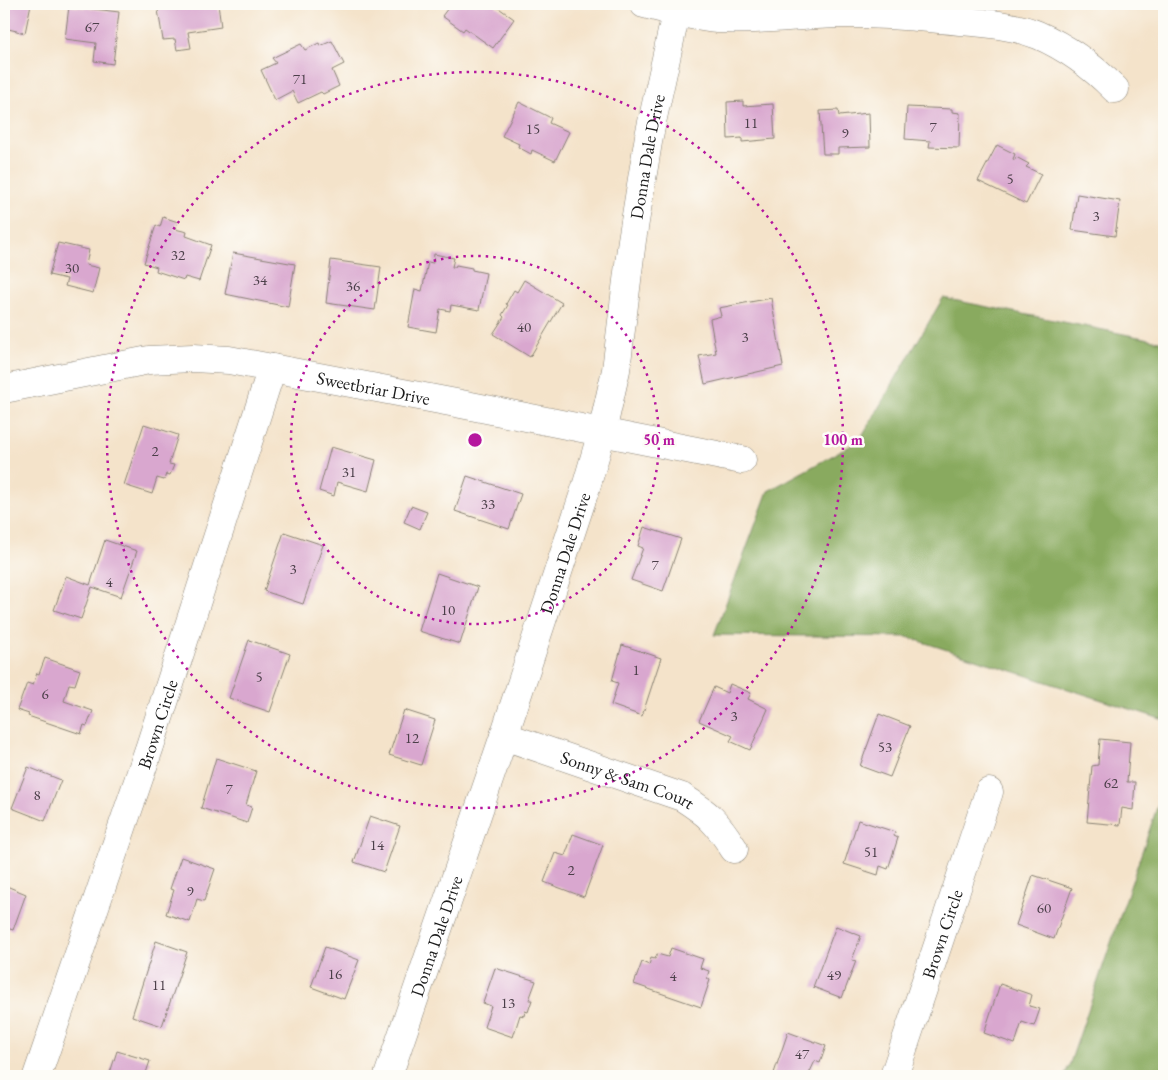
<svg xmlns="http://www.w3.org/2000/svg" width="1168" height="1080" font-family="'EB Garamond',serif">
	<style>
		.forest { fill: #89aa5f; stroke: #52633e }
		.building { fill: #d9a7cf }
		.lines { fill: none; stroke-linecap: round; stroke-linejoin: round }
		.minor-casing { stroke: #888073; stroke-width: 29 }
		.minor { stroke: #fff; stroke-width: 28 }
		.ring { fill: none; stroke: #b5179e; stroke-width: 2.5; stroke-dasharray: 2.5 5 }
		.labels { text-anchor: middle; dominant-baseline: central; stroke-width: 5; stroke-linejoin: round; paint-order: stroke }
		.number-label { font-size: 15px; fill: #4b3f49 }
		.street-label { font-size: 18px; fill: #1c1c1c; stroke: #fdfcf7 }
		.centre { fill: #b5179e; stroke: #fdfcf7; stroke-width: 2.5 }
		.ring-label { font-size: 15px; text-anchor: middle; font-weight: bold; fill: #b5179e; stroke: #fdfcf7; stroke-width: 5; stroke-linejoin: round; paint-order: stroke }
	</style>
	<rect width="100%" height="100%" fill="#fdfcf7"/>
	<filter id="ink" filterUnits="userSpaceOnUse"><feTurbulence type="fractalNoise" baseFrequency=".02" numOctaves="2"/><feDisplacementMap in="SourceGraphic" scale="10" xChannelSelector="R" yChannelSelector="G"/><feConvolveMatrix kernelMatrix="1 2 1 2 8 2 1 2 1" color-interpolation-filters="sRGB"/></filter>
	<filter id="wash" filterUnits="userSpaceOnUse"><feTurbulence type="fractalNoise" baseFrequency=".0096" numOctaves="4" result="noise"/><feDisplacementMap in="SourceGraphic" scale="20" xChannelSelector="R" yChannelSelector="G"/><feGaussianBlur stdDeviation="1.12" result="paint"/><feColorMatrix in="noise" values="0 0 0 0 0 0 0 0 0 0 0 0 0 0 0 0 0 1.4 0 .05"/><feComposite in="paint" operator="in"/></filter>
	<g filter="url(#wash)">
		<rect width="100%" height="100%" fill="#f4e3ca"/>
		<path class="forest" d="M943,298L1164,342V720L907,637L714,635L768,491L859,441Z
			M1164,787V1076H1064L1069,1066Z"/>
		<g id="blocks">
			<path class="building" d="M4,4H31L25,33L4,28Z
				M157,4H218L221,27L188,32L191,48L177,50L175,39L163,40Z
				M451,4H497L496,6L514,19L493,48L465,28L463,31L442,16Z
				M69,6L119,12L113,64L94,61L96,43L65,39Z
				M332,41L344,64L332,70L339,86L323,94L321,92L298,103L292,91L275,100L261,70L276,63L272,58L301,44L305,50L319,43L320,46Z
				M743,101V106L773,104L775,139L742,142V138L728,139L727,102Z
				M519,102L551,118L549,123L569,132L555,161L532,150L531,154L518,147L519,144L502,136Z
				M907,107L952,109V112L960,113L959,148L929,147L930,141L905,139Z
				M838,110L839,116L869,113L870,147L838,148V154H823L820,111Z
				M997,145L1015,154L1013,159L1015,160L1016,157L1029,164L1026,167L1041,174L1026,204L978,181Z
				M1077,194L1120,201L1115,236L1072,230Z
				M163,217L178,222L175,229L187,232L186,236L211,245L199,281L185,277L184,280L156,271L157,267L144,263L156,225L160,227Z
				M58,243L89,250L86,265L99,268L93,293L65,286L67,279L49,275Z
				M233,253L295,264L288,307L225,294Z
				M434,254L454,258L452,267H455L456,265L472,268V270L486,273L479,310L451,305L450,311L440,309L436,332L408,327L415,289L422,291L428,262L433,263Z
				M331,260L381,267L375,310L326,303Z
				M524,280L562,303L530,357L493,334L504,317L502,315L508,305L506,304L514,290L517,292Z
				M771,298L783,366L705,384L699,356L716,353L710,319L721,316L719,308Z
				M144,424L178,435L169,464L174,465L170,475L166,474L164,480L157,478L152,494L124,485Z
				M331,447L376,460L368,491L337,482L334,496L319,491Z
				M467,476L521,494L509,529L455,511Z
				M411,506L427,512L420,529L404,522Z
				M644,527L681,539L663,591L631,580L643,548L638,546Z
				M284,532L323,545L303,604L264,591Z
				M105,540L137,551L121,597L92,587L81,619L54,610L66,576L90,585Z
				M437,573L478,587L460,644L419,631Z
				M249,640L290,654L270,712L229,698Z
				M622,645L661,658L642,716L611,705L618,683L612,681Z
				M45,658L80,670L75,685L69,684L64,701L93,711L87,726L84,725L81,734L28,716L29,714L17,710L27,683L33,685L37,673L39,674Z
				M730,684L751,693L748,699L768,709L750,750L730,741L733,736L699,721L714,687L727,693Z
				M404,710L435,720L421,765L389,755Z
				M879,714L910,726L890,777L860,766Z
				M1100,739L1130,742L1127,782H1135L1133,810L1122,808L1120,825L1087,822L1092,766L1098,765Z
				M216,758L256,771L246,805L252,807L247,823L201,808Z
				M28,767L61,780L45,821L12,808Z
				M370,816L400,826L384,872L354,862Z
				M858,820L895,832L894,836L898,838L888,869L880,866L878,875L844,864Z
				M573,834L603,845L584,897L544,882L555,853L565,856Z
				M181,857L215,869L204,901L197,899L190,922L166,914L174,890L170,889Z
				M1033,875L1072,888L1054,939L1016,925Z
				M4,885L26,894L13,930L7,928L4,935Z
				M836,926L861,936L852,960L856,961L842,998L813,987Z
				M156,941L187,952L162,1026L132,1016Z
				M325,947L359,960L344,999L311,987Z
				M671,948L703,959L700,968L709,971L707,978L710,980L701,1007L634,984L642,962L649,965L651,958L655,959L657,954L668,957Z
				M495,968L536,981L529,1000H532L528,1012L525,1011L524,1016L520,1015L513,1037L484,1027L491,1006L483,1003Z
				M1000,984L1032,995L1029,1006L1040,1009L1034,1026L1022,1022L1015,1044L984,1033Z
				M788,1032L826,1046L820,1063L815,1061L808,1076H773Z
				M117,1051L150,1061L145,1076H109Z"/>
		</g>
	</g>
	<g filter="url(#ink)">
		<use href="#blocks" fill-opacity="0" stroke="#888073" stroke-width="1"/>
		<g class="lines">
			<g class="minor-casing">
				<g id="minor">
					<path d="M644,4C668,10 693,17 718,19C751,21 783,17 816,15C864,12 912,16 960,21C986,23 1013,25 1038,35C1068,48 1092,66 1115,89"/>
					<path id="s1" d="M4,389L149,360L193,358L229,360L461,404L742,460"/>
					<path id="s2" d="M504,736L682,797C709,814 717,822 734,849"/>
					<path id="s3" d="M37,1076L150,746L272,368"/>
					<path id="s4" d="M388,1076L504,736L587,484L602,432L616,370L632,240L649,136L676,13"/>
					<path id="s5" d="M894,1076L989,792"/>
				</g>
			</g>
			<use href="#minor" class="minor"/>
		</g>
	</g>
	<g class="ring">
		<circle cx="475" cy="440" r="184"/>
		<circle cx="475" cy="440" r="368"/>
	</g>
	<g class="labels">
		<g class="number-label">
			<text x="92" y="26">67</text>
			<text x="300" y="78">71</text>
			<text x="751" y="122">11</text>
			<text x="933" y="126">7</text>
			<text x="533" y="128">15</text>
			<text x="845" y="132">9</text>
			<text x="1010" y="178">5</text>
			<text x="1096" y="215">3</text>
			<text x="178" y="254">32</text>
			<text x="72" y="267">30</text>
			<text x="260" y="279">34</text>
			<text x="353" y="285">36</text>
			<text x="524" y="326">40</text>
			<text x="745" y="336">3</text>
			<text x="155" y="450">2</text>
			<text x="349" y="471">31</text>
			<text x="488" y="503">33</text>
			<text x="655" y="564">7</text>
			<text x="293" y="568">3</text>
			<text x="109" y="581">4</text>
			<text x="448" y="609">10</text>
			<text x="636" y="669">1</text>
			<text x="259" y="676">5</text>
			<text x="45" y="693">6</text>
			<text x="734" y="715">3</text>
			<text x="412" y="737">12</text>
			<text x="885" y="746">53</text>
			<text x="1111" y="782">62</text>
			<text x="229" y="788">7</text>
			<text x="37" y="794">8</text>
			<text x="377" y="844">14</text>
			<text x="871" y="851">51</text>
			<text x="571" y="869">2</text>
			<text x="190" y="890">9</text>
			<text x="1044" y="907">60</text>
			<text x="335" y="973">16</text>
			<text x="834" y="974">49</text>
			<text x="673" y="975">4</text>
			<text x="159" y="984">11</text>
			<text x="508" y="1002">13</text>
			<text x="802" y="1053">47</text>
		</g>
		<g class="street-label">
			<text stroke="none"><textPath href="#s4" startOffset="958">Donna Dale Drive</textPath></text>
			<text stroke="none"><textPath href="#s1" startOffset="375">Sweetbriar Drive</textPath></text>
			<text stroke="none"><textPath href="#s4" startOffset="552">Donna Dale Drive</textPath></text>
			<text stroke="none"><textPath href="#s3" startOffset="372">Brown Circle</textPath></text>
			<text stroke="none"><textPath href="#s2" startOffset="131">Sonny &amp; Sam Court</textPath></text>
			<text stroke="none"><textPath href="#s5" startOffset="150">Brown Circle</textPath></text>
			<text stroke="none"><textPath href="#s4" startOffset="148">Donna Dale Drive</textPath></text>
		</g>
	</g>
	<circle cx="475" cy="440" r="8" class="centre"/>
	<g class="ring-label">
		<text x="659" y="445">50 m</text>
		<text x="843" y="445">100 m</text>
	</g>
	<rect width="1168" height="1080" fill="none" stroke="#fdfcf7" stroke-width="20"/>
</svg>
